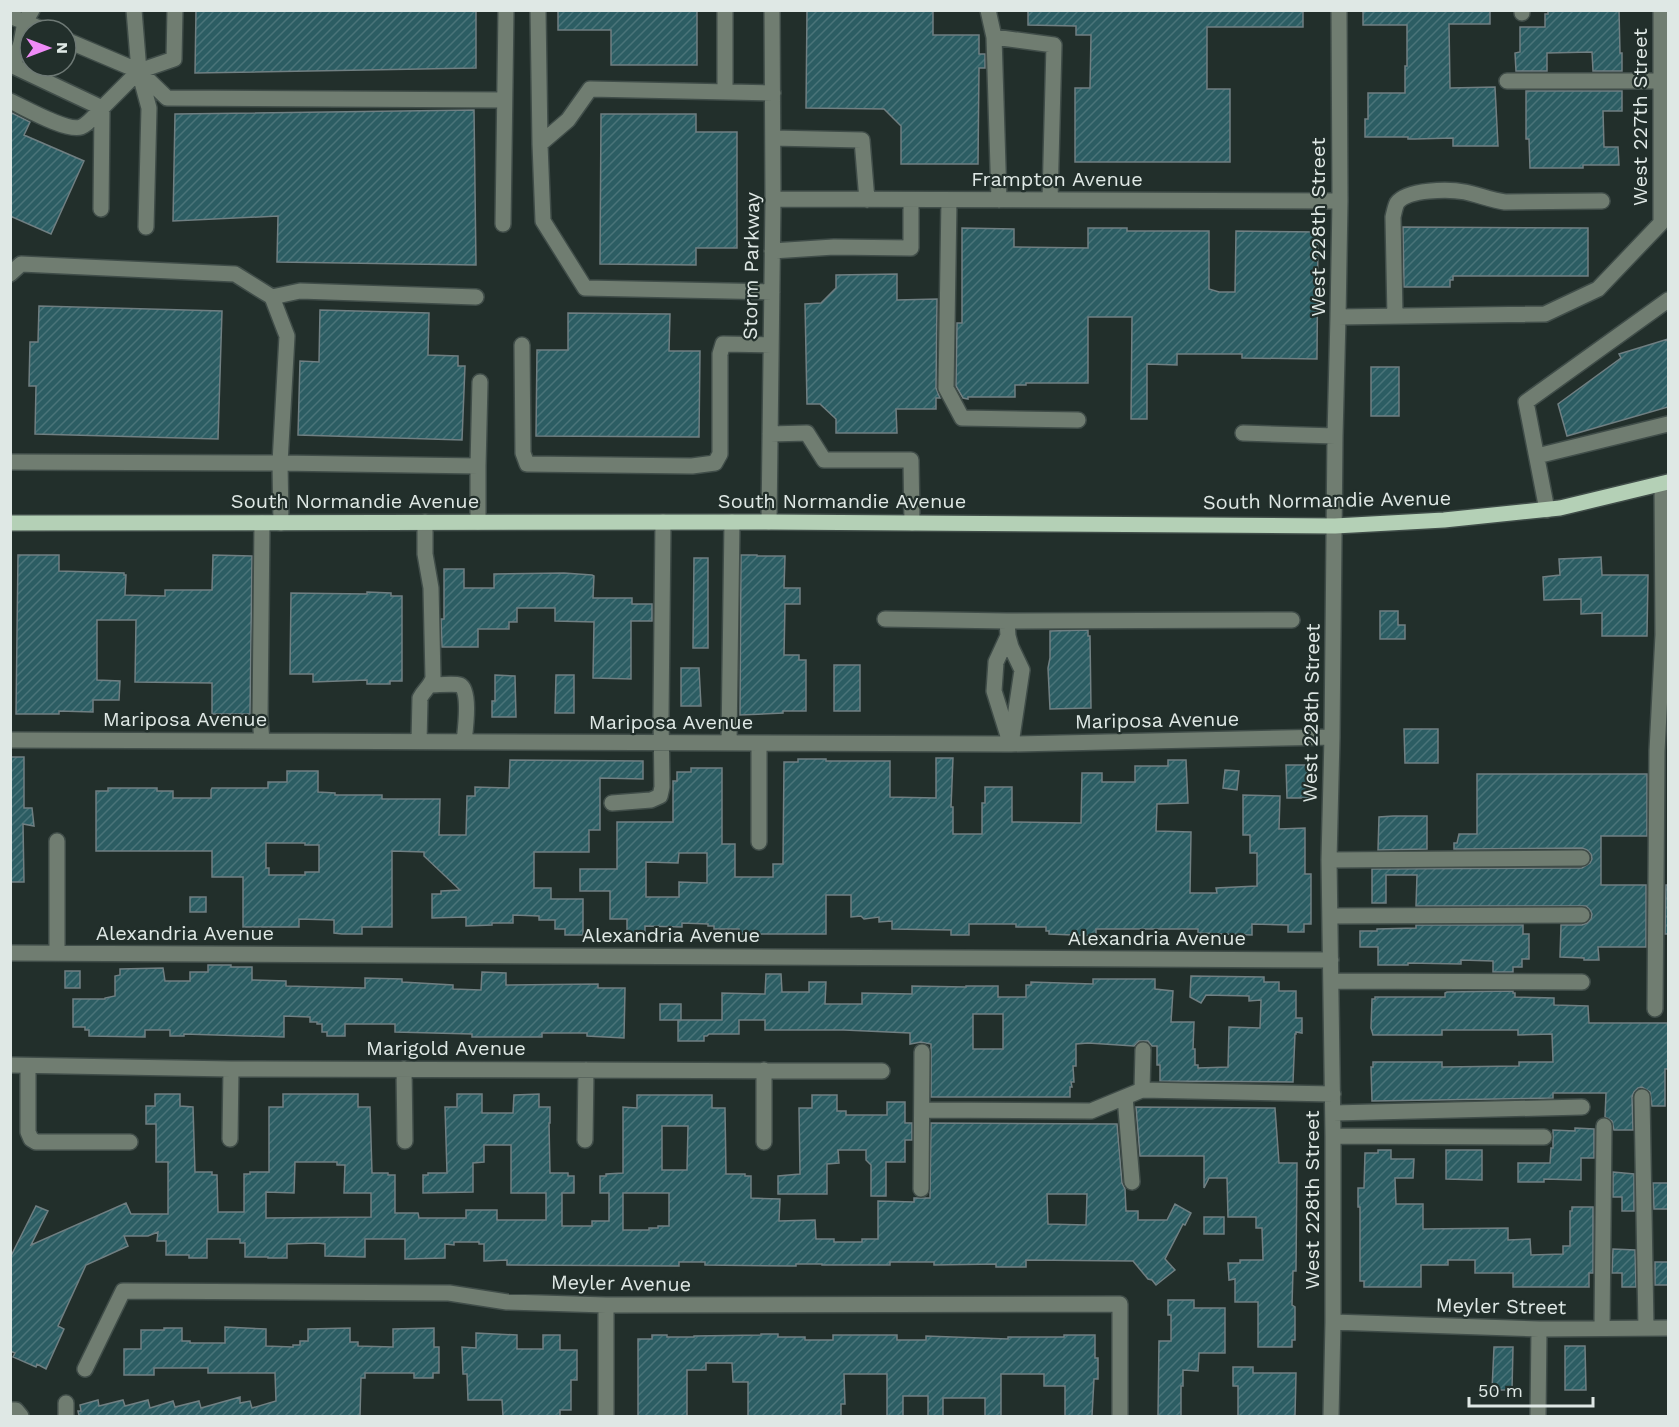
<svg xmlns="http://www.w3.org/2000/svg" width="1679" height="1427" font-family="'Work Sans',sans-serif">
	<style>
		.building { fill: url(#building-hatch); stroke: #707f82; stroke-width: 1.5; fill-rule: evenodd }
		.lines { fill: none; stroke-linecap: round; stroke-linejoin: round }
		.minor-casing { stroke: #404d49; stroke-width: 18 }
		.major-casing { stroke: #404d49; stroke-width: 18 }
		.minor { stroke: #707d71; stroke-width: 15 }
		.major { stroke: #b4d0b6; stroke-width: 15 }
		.labels { text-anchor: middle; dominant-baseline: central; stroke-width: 4.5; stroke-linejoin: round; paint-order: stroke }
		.street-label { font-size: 20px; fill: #dfe8e5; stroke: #222f2b }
	</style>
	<defs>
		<pattern id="building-hatch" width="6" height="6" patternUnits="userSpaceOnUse" patternTransform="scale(1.5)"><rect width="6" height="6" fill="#2c5d63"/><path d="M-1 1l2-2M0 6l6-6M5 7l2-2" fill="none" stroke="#4a7479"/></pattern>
	</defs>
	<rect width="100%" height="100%" fill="#222f2b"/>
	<path class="building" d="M196,10H476V68L195,73Z
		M558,10H697V65H611V30H558Z
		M807,10H933V35H979V54H985V68H979L978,164H901V126L884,109L806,108Z
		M1028,10H1303V27H1207V89H1230V162H1075V88H1090L1091,35H1076V26L1028,25Z
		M1363,10H1490V24H1449L1450,88L1495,87L1498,146H1453V138L1415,139H1408V137H1365V119H1368V93H1405V66H1407V25H1363Z
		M1548,10H1619L1620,53H1622V71H1593L1592,52L1547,53V71H1516L1515,53L1520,52V27H1545V14H1548Z
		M1526,91H1622V111H1603L1604,147H1618L1619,165H1583V168H1530L1529,139H1526Z
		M474,110L476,265L277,262L278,216L173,221L175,114Z
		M10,112L30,122L24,135L84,161L51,234L10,216Z
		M601,114H696V132H737V248H696V265L600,264Z
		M1403,227L1588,228V276H1453V280H1450V287H1404Z
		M962,228L1014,229V247L1088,248V228H1127V231H1209V289L1219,292H1235L1236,231L1318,232L1317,359L1242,358V354H1177V365L1147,364V419H1131L1132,317H1088V383H1026V385H1015V397H968V399L963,398L956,386L957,323H962Z
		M897,274V300L937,299L936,388L940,398H936V409H896L897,433H836V419L820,404H807L805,304L821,303L836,288V275Z
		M39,306L222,311L218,439L35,434L36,386H29L30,342H38Z
		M320,310L429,313L428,355L458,356V366H465L462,440L298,435L300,361L319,362Z
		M568,313L670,314L669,351H700L699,437L536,436L537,350H568Z
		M1668,339V407L1567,436L1558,404L1621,358L1619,354Z
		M1371,367H1399V416H1371Z
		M18,555H59V571L124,573V575H126L125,595L165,596V590H212L213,555L252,556L250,714H212V683L135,682L136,620H97V680L120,681L119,700H93V712L59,711V714H16Z
		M741,555H757V556H785L784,588H800V604H785L784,655H799V660H806V711H783V713L740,715Z
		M1601,557L1602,575H1648L1647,636H1602V613L1581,614V599L1544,600L1543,577L1560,575L1559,559Z
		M694,558H708V648H693Z
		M444,569H464V588H494V574L564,573L592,575L594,576L593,598H632V604H652V621H631V679L593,678L594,622L555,621V608H517V622H509V629H478V647H442L441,619H444Z
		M367,592L391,593V596H402V681H390V684H367V680L313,682V674H290L291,593L367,594Z
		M1380,611H1398V625H1405V639H1380Z
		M1088,630V636H1090L1091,708L1050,709L1048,668L1050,658V631Z
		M834,665H860V711H834Z
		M681,668H699L701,706H681Z
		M495,675L515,676L516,717H492V701H495Z
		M556,675H574V713H555Z
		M1404,729H1438V763H1405Z
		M10,757H24V808H32L34,826L23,824L24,882H10Z
		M936,758H953L951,807H953V834H982V803H985V787H1012V822L1081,823L1082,773H1102V782H1135V766H1168V760H1186L1188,803L1157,804L1156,831L1191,832L1190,893H1217L1216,888L1257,886V853H1250V835H1243V795L1280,796L1279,829L1305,828V874H1311V924H1304V932H1288V925L1252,924V935L1198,933V929H1096V936L1049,934V931H1046V927H1016V924H969V935H951V930L892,929V921L879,922V917L864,919L861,916L851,917V895H826V934H739V929H714V926H708V924L682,923V927L645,926V934H627V919H610V891H580V869H617V822H673V781H677V772H691V768H722V844H735V877H773V864H783L784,762H798V759H826V761H890V797L936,798ZM679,853H707V883L679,882V897H646V862L678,863Z
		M510,760L643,761V779L600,778V830H589V852H534V888H551V899H583V935H565V929H555V920H539V916L513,915V923H492V925L466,926V917L432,918V894H441V891L460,890L424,856V852L392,851V927H362V934H342L334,933V920L299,919V927H243V877H212V851H96V791H108V788H157V791H173V798H211V790L212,788H268V782H287V771H318V792L335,793V795H382V799H440L439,835H466L467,796H475V787L509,788ZM266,843H305V845H319V872H305V875H269V868H266Z
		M1286,765H1310V798H1287Z
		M1225,770L1239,771L1237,790L1223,788Z
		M1477,774H1647V836H1601V885H1646V947H1598L1599,960H1584V958L1560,957L1561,925H1582L1587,923L1591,919L1592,914L1590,910L1586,906H1416L1417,875H1386V903H1372V869L1582,868L1590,863L1592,859L1591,854L1587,850L1582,848L1454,849V843H1457L1459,834H1477Z
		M1393,816H1427V849L1378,850L1379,817Z
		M1666,885H1668V934H1665Z
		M190,897H206V912H190Z
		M1416,925H1523V934H1529V959H1522V967H1513V972H1493V961L1461,960V964L1408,963V965H1378V947H1360V931H1377V929L1416,928Z
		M208,965H231V967H252V980L286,981V986L365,988V978L402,979V982L453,985V989L481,990L482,972L506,973V985L598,984V988H625L624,1038L587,1036V1033H542V1037H472V1034L395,1032V1024H345V1036H327V1032H322V1024H317V1022H310V1017L284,1016V1037L184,1034V1036H170V1030H145V1037L89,1036V1030H85V1027H73V999H105V998L115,996V976L120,975V969L163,968L165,981H190V972H208Z
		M65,971H80V988H65Z
		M766,974H781L782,992H809V982H826L825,1004H862V993L912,994V986L966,987V986H998V997H1026V985H1031V982L1093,984V979H1155V989L1173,991L1171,1022H1194L1193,1049H1195V1065H1198V1068L1228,1067L1229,1027L1260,1028L1261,1000L1249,1001V996L1206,995L1201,1003L1190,997L1191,976L1264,977V982H1279V991H1296V1018H1302V1033L1296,1032V1034H1295L1293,1082L1160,1081V1065H1157V1046H1152L1148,1041H1139L1134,1046L1088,1043L1076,1044V1066H1073L1074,1082H1071L1072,1087H1070V1097H931V1044L921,1042L910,1044V1033L844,1030H765V1020H739V1034H709L707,1036H704V1041H678V1020H722V993L765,994ZM973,1014H1003V1049H973Z
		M1513,991V993H1515V997L1554,998V1005L1588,1006L1589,1023H1668V1069H1665V1106H1652L1650,1092L1642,1087L1638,1088L1634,1092L1632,1097L1633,1130H1614L1612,1121L1605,1117L1606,1093H1553V1098L1372,1101L1371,1067H1373V1062H1442V1067L1519,1066V1062H1553L1552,1034L1518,1035V1030H1442V1035H1373L1371,1028L1372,999H1375V997H1445V993L1447,992Z
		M660,1004H681V1020H660Z
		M155,1094H180V1106L193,1107L195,1172H212V1175H217L218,1212H244V1174H250V1172H269V1107H283V1094H358V1107H370L372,1173H388V1175H395V1213H418L419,1218H466V1210H497V1220H546V1193H511V1145H484V1162L473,1163V1192L423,1193V1175H428V1173H447L445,1107H457V1094H482V1113H513L514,1095L539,1094V1107H550V1123H549L550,1173H568V1176H574V1193H562V1226H592V1221H609V1193H600V1176H606V1174L623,1173V1107L637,1108V1095H712V1108H725L726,1174H745V1176H751V1198L780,1199L779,1221L815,1220L816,1239H834V1242H862V1239H878V1201L914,1202V1198H930L931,1123L1117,1124L1122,1183L1125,1189L1126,1211H1138V1220H1167L1175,1204L1191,1213L1185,1225L1183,1224L1165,1259L1175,1270L1156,1285L1152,1280L1148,1279L1133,1261L1026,1260V1267H996V1264L934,1265V1262H890V1265H822V1264H796V1266L705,1265V1262H679V1266L507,1265V1260L484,1261V1244H479V1242H454V1245L445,1244V1258L405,1259V1239H365V1257L325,1256V1244L317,1243L287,1244V1258H268V1257H245V1243H240V1239H207V1258H189V1255H166V1241H157L158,1232L148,1236H124L128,1246L86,1265L58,1326L64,1329L46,1369L37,1364L36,1367L13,1357L15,1353L10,1351V1258L36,1206L48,1211L31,1245L126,1203L131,1214H168V1162H156V1124H146V1106H155ZM662,1126H688L687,1170H662ZM295,1162H337V1165H345L344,1193H371V1217L266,1218V1192L294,1193ZM623,1193H669V1226H658V1228H649V1230H623ZM1047,1194H1087L1086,1225L1048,1224Z
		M812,1095H837V1111H846V1115H887V1102H905V1123H912V1140H905V1162H886V1196H871V1165L866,1160V1150H838L839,1163L827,1164V1194H778V1176L800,1174L799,1108H812Z
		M1136,1107L1275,1108L1279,1163H1297L1296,1271H1293L1292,1305L1295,1307V1340H1292V1347H1258V1302H1235V1279L1229,1280L1228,1263H1240V1260H1263L1262,1228H1256V1217H1228L1227,1178H1209L1204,1188V1156H1140Z
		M1575,1128L1594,1129V1158H1581V1180L1544,1179V1182H1518V1163H1550L1551,1148H1553V1130L1575,1131Z
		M1378,1150H1391V1159H1414L1413,1178H1395L1396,1204H1423V1229L1508,1228V1240L1530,1239L1531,1255L1563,1254V1246H1570V1211H1572V1207H1593V1273H1589V1287H1513V1273H1475V1260H1448V1265H1421V1287H1364V1281H1360V1207H1358V1188H1364L1365,1153H1378Z
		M1446,1150H1482V1180L1446,1179Z
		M1613,1172L1634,1174V1211H1622V1197H1613Z
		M1653,1183H1668V1209H1654Z
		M1204,1217H1224V1234H1204Z
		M1613,1249L1635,1250L1636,1287H1622V1273H1612Z
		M1655,1262H1668V1285H1655Z
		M1168,1300H1194V1308H1225V1353H1199L1198,1371L1183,1370V1386H1181V1416H1158L1159,1341H1171V1315H1168Z
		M225,1327L266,1329V1346L293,1347V1345H300V1341H308V1329L350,1328V1342H358V1346L393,1347V1329L434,1328V1347H439V1373H433V1378H414V1373H365V1378H361L360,1416H79L78,1411H81L80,1405L98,1400L99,1406L123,1400L125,1406L148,1400L150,1408L173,1401L175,1407L199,1401L201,1408L240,1397V1403L250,1401L252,1408L276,1401L275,1373H208V1368H154V1375H124V1349H141V1330H164V1328H182V1341H190V1343H225Z
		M476,1333L517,1335V1349H543V1335H560V1350H577V1380H571V1410H560V1416H503L502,1400H468L467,1374H463L462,1347L476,1348Z
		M761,1334H778V1337H805V1340H833V1335H897V1340H926V1336L1008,1339V1337H1064V1335H1095V1358H1098V1379H1094L1092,1416H1065V1386H1044V1374H1001V1416H985V1398H943V1416H928V1396H903V1416H887V1374H844L845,1404H841V1416H748V1382H733L732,1363H706V1370H687V1416H638V1339H652V1335H667V1337H694V1336L761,1335Z
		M1565,1346H1585L1586,1390H1565Z
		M1494,1347H1513L1512,1390H1492Z
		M1233,1367H1253V1373H1296L1295,1416H1238V1386H1233Z"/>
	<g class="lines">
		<g class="minor-casing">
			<path id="minor" d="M134,10L139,71L149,108L146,227
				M538,10L540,144
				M988,10L994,37L999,200
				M1522,10V13
				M10,16L44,30
				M994,37L1054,45L1050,200
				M66,40L139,71L167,98L504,100
				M10,65L13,66L21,43L25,22L32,10
				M13,66L102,108L139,71L174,59L175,10
				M1507,81H1661
				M725,92V10
				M10,101C25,108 67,132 81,127C89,124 96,114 102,108
				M773,138L862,140L867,200
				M773,199L1340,201
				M949,200L946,388L962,418L1078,420
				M101,209L102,108
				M503,224L506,10
				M772,251L834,247L911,248V200
				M10,274L21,264L235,274L272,297L287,336L280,463L10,462
				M772,292L585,288L543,221L540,144L568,120L590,89L773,93
				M272,297L300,291L476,297
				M1395,316L1393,217C1394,213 1395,207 1397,203C1407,189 1449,189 1465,192C1479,195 1491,200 1505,202L1602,201
				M1338,317L1545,314L1598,289L1661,223V10
				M522,345L523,453L527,464L692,466L715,463L720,454V354L723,344L771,345
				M1243,433L1335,436
				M770,434L807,433L824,460H911L912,523
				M1537,456L1668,424
				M1547,510L1526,402L1668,300
				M478,522V466
				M769,522L773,199L772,10
				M281,523L280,463L478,466L480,382
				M885,619L1007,621
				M1008,636L996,662L994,691L1009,739
				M431,685C438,685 454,683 460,685C471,690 465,732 464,742
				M10,740L1011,744L1332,737
				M262,741L260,718L262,523
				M419,742L420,698C424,690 430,687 433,678L431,588L425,554V522
				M729,743L732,522
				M759,743V842
				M1011,744L1022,670L1011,647L1008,636L1007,621L1292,620
				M612,803L651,800L660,796L662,787L661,716L663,522
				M57,841V953
				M1329,860L1582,858
				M1330,916L1582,915
				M10,953L1331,960
				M1331,981L1582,982
				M1655,1009L1657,751L1663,635L1662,484
				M10,1065L231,1069L882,1071
				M28,1066V1132L31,1139L36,1142H130
				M404,1069L405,1141
				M1142,1090L1143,1050
				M1125,1097L1132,1182
				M1642,1097L1646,1328
				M922,1110L1091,1111L1142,1090L1333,1094
				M1333,1113L1582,1107
				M1333,1136L1544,1137
				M230,1139L231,1069
				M585,1140L586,1070
				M764,1142V1070
				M921,1189L922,1052
				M1333,1322L1539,1329L1668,1328
				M1602,1328L1604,1126
				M85,1369L123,1291L449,1293L507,1302L606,1305L1120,1304V1416
				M66,1403V1416
				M10,1410H16L21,1416
				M606,1416V1305
				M1331,1416L1333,1322V1136L1329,860L1332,737L1335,436L1338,317L1340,201L1339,10
				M1538,1416L1539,1329"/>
		</g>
		<g class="major-casing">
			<path id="major" d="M10,523L769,522L1335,526L1444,520L1560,508L1668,482"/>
		</g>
		<use href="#minor" class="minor"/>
		<use href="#major" class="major"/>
	</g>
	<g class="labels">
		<g class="street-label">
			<text transform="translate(1640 117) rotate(-90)">West 227th Street</text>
			<text x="1057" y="179">Frampton Avenue</text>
			<text transform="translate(1318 227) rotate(-90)">West 228th Street</text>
			<text transform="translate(751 266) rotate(-89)">Storm Parkway</text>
			<text transform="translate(1327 500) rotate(-1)">South Normandie Avenue</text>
			<text x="355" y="501">South Normandie Avenue</text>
			<text x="842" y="501">South Normandie Avenue</text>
			<text transform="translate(1311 713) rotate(-89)">West 228th Street</text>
			<text x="185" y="719">Mariposa Avenue</text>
			<text transform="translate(1157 720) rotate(-1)">Mariposa Avenue</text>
			<text x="671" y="722">Mariposa Avenue</text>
			<text x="185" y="933">Alexandria Avenue</text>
			<text x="671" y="935">Alexandria Avenue</text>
			<text x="1157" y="938">Alexandria Avenue</text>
			<text x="446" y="1048">Marigold Avenue</text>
			<text transform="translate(1312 1200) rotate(-90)">West 228th Street</text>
			<text transform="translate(621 1283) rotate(1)">Meyler Avenue</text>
			<text transform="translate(1501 1306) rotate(1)">Meyler Street</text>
		</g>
	</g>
	<rect width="1679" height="1427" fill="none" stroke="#dfe8e5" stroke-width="24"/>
	<g transform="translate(48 48) rotate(90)"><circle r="28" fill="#222f2b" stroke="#6e7975" stroke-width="1.5"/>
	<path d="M0-4.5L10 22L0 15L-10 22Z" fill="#ef8bf7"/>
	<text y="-9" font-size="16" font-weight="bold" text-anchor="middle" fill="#dfe8e5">N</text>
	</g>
	<path d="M1469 1397v9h124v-9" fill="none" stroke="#dfe8e5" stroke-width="3"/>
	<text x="1478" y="1397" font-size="18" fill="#dfe8e5" stroke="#222f2b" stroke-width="4.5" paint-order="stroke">50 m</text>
</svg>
